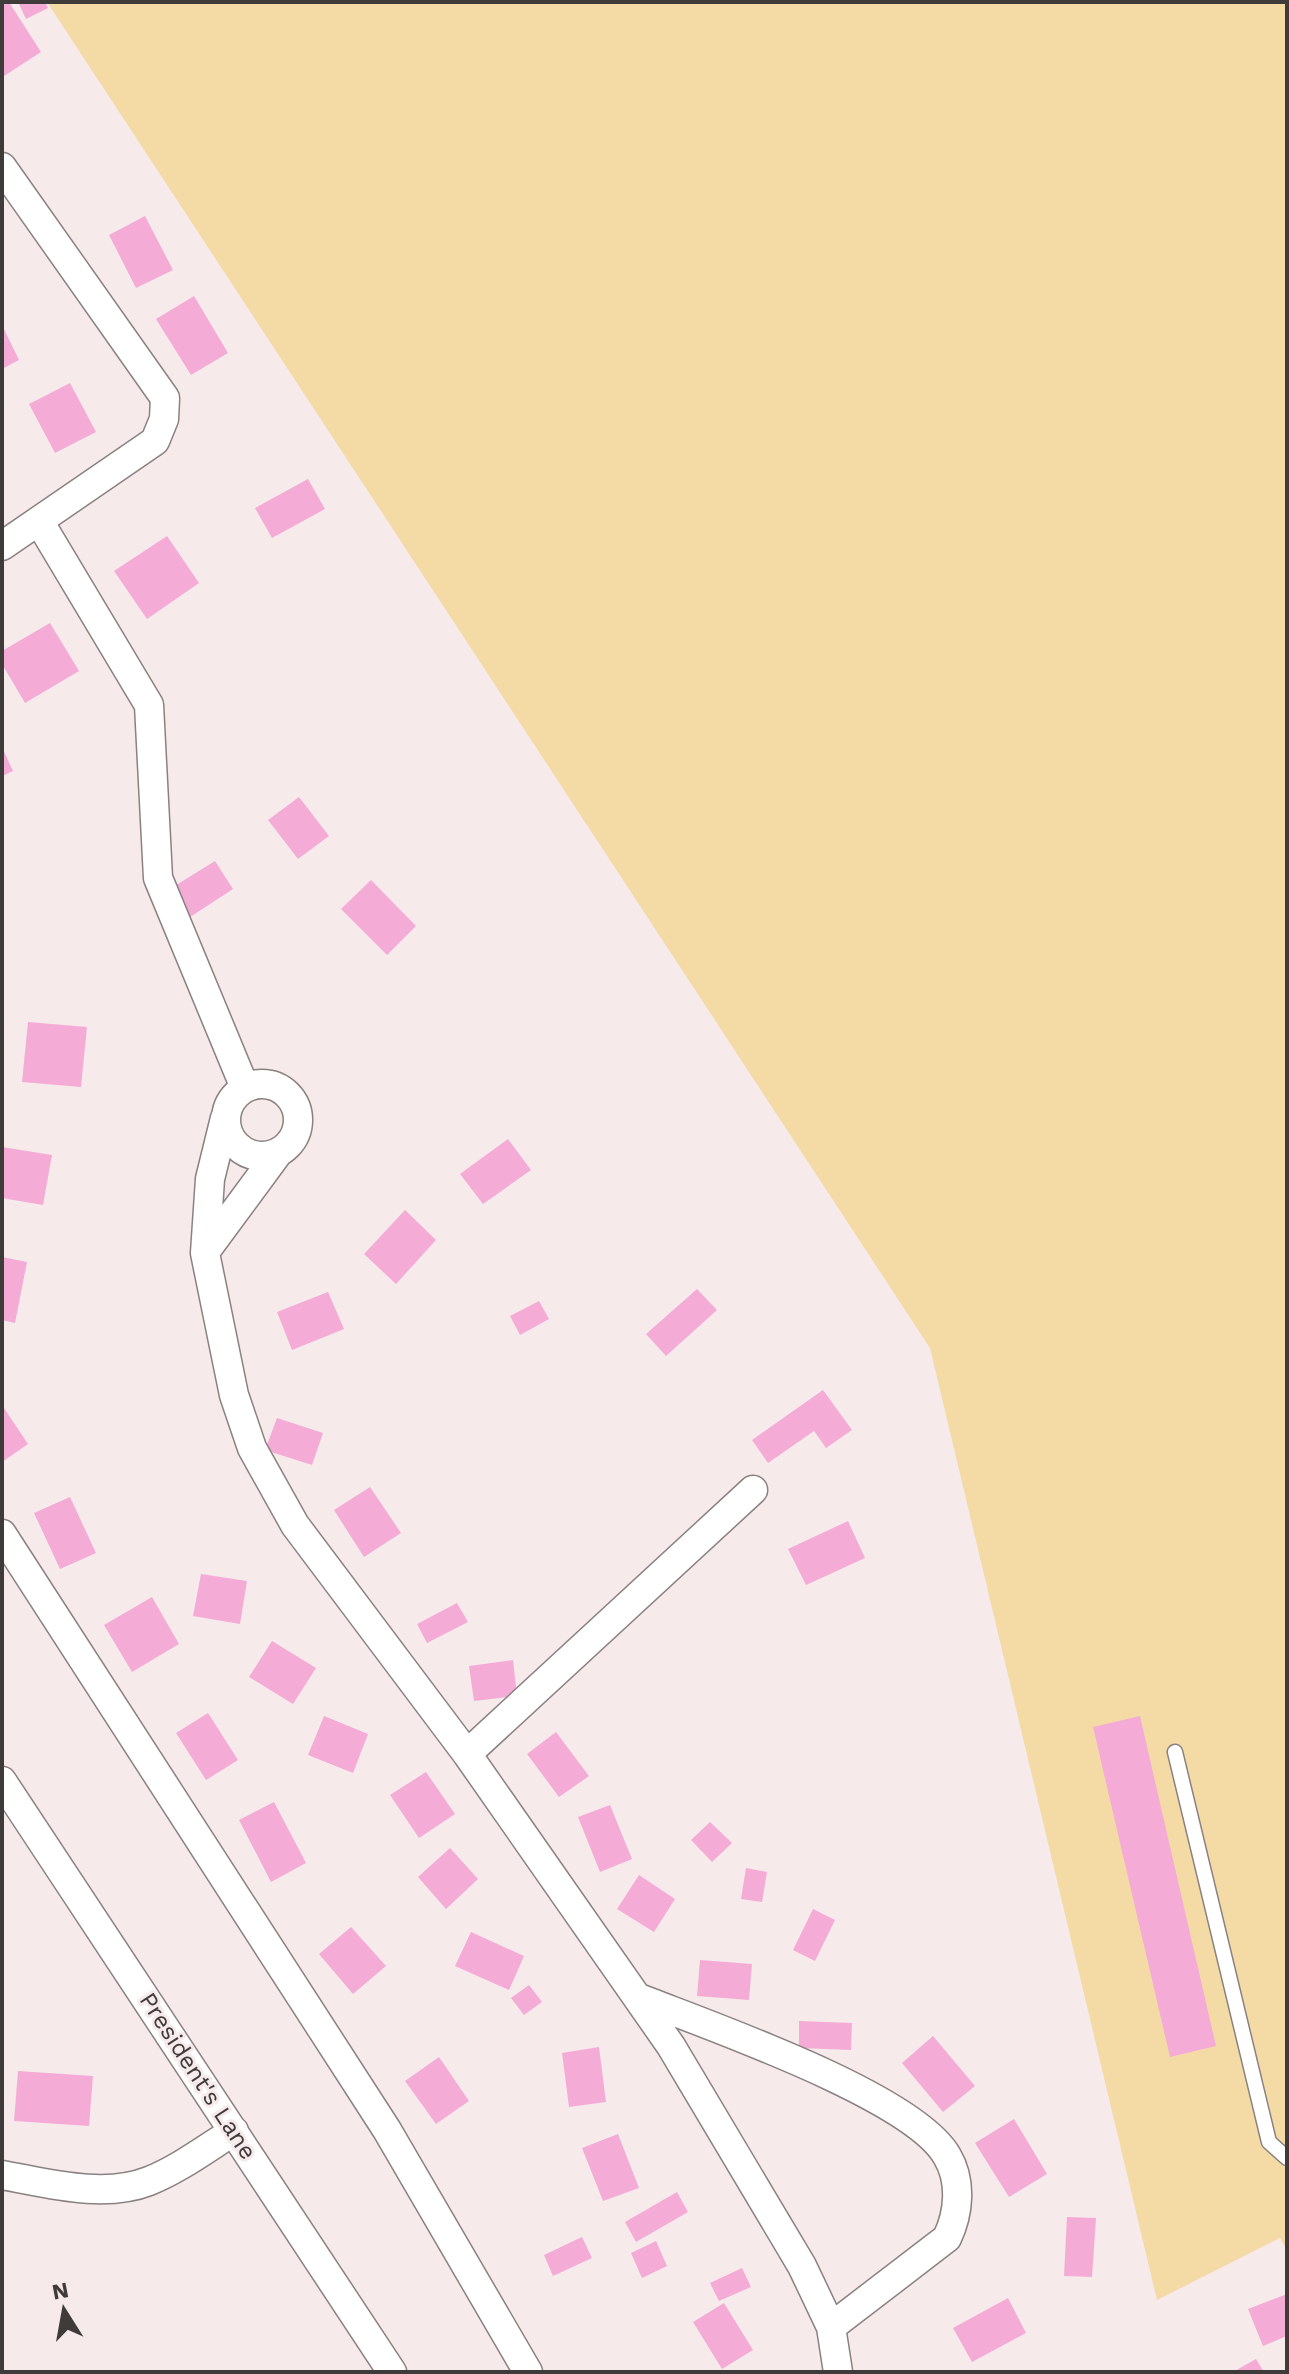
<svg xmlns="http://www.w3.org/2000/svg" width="1289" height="2374" font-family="'Work Sans',sans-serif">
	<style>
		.green { fill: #f4dba5 }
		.building { fill: #f4acd7 }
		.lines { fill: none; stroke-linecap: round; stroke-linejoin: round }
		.lane-casing { stroke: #8b8181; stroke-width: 17 }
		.street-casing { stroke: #8b8181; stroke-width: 31 }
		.lane { stroke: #fff; stroke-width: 14 }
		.street { stroke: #fff; stroke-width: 28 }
		.labels { text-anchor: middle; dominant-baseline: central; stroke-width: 6; stroke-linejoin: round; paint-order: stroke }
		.street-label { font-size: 24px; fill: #403b3b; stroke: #f6eaeb }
	</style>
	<rect width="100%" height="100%" fill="#f6eaeb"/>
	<path class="green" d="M47,2H1287V2250L1280,2238L1157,2300L930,1348Z"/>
	<path class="building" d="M2,2H9L41,52L4,76Z
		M18,2H45L48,8L26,19Z
		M145,216L173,270L136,288L109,235Z
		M194,296L228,353L191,375L156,319Z
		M2,325L19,360L2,369Z
		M70,383L96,432L55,453L29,404Z
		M308,479L325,509L272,538L255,508Z
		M167,536L199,583L147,619L114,571Z
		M50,623L79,671L25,703L2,664V651Z
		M2,747L13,771L2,776Z
		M299,797L329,836L298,859L268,820Z
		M215,861L233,889L184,921L165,892Z
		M371,880L416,926L387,955L341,909Z
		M28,1022L87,1027L81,1087L22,1082Z
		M508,1139L531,1170L483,1204L460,1174Z
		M2,1147L52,1155L43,1205L2,1198Z
		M405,1210L436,1240L396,1284L364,1254Z
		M2,1257L27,1262L15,1323L2,1320Z
		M697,1289L717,1310L666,1356L646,1334Z
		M328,1292L344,1329L292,1350L277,1312Z
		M539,1301L549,1319L520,1335L510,1316Z
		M823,1390L852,1430L826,1448L814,1431L768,1463L752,1440Z
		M2,1405L28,1444L2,1462Z
		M277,1418L323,1433L312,1465L265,1450Z
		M370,1487L401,1533L364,1557L334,1510Z
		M70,1497L96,1553L60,1569L34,1513Z
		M848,1521L865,1558L806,1585L788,1549Z
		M201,1574L247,1581L240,1624L193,1616Z
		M152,1597L179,1644L132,1672L104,1625Z
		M457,1603L468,1622L427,1643L417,1624Z
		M272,1641L316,1668L293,1704L249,1677Z
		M513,1660L517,1696L474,1701L469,1666Z
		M208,1713L238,1760L206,1780L176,1733Z
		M324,1716L368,1734L353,1773L308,1755Z
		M1140,1716L1216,2046L1170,2057L1093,1727Z
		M556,1732L589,1776L559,1797L527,1754Z
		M426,1772L455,1814L419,1838L390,1795Z
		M274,1802L306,1863L271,1882L239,1820Z
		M610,1805L632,1859L600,1872L578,1817Z
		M710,1822L732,1843L712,1862L691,1840Z
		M450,1848L478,1879L446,1909L418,1877Z
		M746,1868L767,1872L762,1902L741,1899Z
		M639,1875L675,1899L654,1932L617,1909Z
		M813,1909L835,1920L815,1961L793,1950Z
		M351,1927L386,1966L353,1994L319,1954Z
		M471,1932L524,1956L509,1990L455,1966Z
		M700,1960L752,1964L749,2000L697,1996Z
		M529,1985L542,2002L524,2015L511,1998Z
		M799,2021L852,2023L851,2050L799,2048Z
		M933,2036L975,2086L943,2112L902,2063Z
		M599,2047L606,2102L569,2107L562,2053Z
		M439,2057L469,2101L436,2124L405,2081Z
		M18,2071L93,2076L89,2126L14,2121Z
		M1014,2119L1047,2174L1009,2197L975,2143Z
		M618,2134L639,2188L603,2201L582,2148Z
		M677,2192L688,2212L636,2242L625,2222Z
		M1067,2217L1096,2218L1092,2277L1064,2276Z
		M582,2237L592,2258L553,2276L544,2255Z
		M656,2241L667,2266L642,2278L631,2253Z
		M742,2268L751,2287L719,2301L710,2283Z
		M1287,2294V2336L1263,2346L1248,2309Z
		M1008,2298L1026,2333L972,2362L953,2328Z
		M724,2303L753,2350L722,2369L693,2322Z
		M1256,2359L1264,2372H1233Z"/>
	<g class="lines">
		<g class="lane-casing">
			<path id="lane" d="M1175,1752L1269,2142L1287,2158"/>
		</g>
		<g class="street-casing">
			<path id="street" d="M2,167L165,398L164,419L155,441L2,546
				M39,521L149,705L158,878L245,1088
				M226 1120a36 36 0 1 1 72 0a36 36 0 1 1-72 0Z
				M225,1118L210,1179L205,1253L234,1395L252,1448L295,1525L467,1754L671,2046L802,2266L831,2327L838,2372
				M205,1252L278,1153
				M2,1534L387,2130L528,2372
				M467,1754L753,1490
				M2,1781L392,2372
				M639,1998C707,2025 913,2096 947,2156C962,2181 959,2213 947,2238L831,2327
				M2,2175C47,2183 104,2199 149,2181C179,2169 207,2148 234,2131"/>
		</g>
		<use href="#lane" class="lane"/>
		<use href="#street" class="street"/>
	</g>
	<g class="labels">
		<g class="street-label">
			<text transform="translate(198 2076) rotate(57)">President's Lane</text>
		</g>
	</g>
	<rect width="1289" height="2374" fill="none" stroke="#403b3b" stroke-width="8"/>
	<g transform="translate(64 2310) rotate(349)" stroke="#f6eaeb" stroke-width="6" paint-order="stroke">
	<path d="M0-6L14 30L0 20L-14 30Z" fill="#403b3b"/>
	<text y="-12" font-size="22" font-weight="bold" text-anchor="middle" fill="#403b3b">N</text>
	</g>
</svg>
